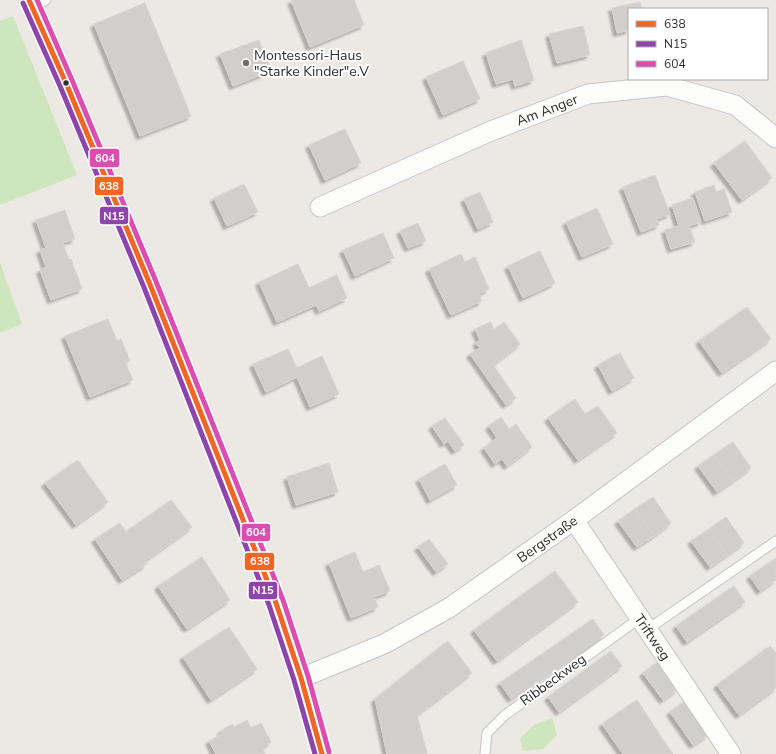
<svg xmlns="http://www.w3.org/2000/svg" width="776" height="754" font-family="'Nunito Sans',sans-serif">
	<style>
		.green { fill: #cee6be }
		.building { fill: #d1cecb; stroke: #d7d4d0; filter: url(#shadow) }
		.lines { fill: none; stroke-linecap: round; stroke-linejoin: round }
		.service-casing { stroke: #c5c4c5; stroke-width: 11 }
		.minor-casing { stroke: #c5c4c5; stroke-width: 21 }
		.service { stroke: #fcfcfb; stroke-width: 9 }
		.minor { stroke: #fcfcfb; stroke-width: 19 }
		.bus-1-casing { stroke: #fff; stroke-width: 8 }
		.bus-2-casing { stroke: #fff; stroke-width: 8 }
		.bus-3-casing { stroke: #fff; stroke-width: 8 }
		.bus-1 { stroke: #f26522; stroke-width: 5 }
		.bus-2 { stroke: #8e44ad; stroke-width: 5 }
		.bus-3 { stroke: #dd4daf; stroke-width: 5 }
		.poi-dot { fill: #706f6e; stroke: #fff; stroke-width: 1.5 }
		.bus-dot { fill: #2e2e2e; stroke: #fff; stroke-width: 1.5 }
		.labels { text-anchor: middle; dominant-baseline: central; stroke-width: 4; stroke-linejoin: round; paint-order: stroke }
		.poi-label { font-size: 14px; fill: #2e2e2e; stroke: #fff; text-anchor: start }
		.street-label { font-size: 14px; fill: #2e2e2e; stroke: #fff }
		.line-badge { stroke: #fff; stroke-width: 1.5 }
		.badge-label { font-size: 11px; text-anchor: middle; font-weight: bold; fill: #fff }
	</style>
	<defs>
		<filter id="shadow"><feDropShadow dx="-3.5" dy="3.5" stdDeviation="1" flood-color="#0004"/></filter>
	</defs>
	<rect width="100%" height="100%" fill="#ece8e4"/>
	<path class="green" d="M13,16L77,175L0,205V21Z
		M0,262L22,324L0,333Z
		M552,718L557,735L543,749L523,751L520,738L534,725Z"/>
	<path class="building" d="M291,0H354L364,25L310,47Z
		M640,2L642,9H629V30L617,33L612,8Z
		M145,3L191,116L140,136L94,24Z
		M583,26L590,55L557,63L549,34Z
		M259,40L271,71L233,86L220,54Z
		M521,40L534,80L515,86L513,79L496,84L486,53Z
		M463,61L480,99L443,115L426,77Z
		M345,129L361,163L325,180L309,145Z
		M745,141L772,178L742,200L714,163Z
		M655,175L670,214L657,219L659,225L641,232L623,187Z
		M244,184L258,212L227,226L214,198Z
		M714,185L716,192L724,189L732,212L705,221L695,192Z
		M480,192L493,222L478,229L464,199Z
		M693,198L701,222L689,226L695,242L671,249L665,230L679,226L672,205Z
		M597,208L613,244L582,257L566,222Z
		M65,210L75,239L63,243L69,260L71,259L82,289L51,300L40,270L46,267L40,250L46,248L36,220Z
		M418,223L426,241L408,248L400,231Z
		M383,233L394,258L355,276L343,250Z
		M540,251L555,283L523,298L508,266Z
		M461,254L465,262L475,257L489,289L479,294L482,301L451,315L429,269Z
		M298,264L309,288L337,275L347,298L319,311L316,305L277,322L259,282Z
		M747,307L771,339L722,373L699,341Z
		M108,319L117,341L121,339L130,361L125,362L133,380L90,397L65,336Z
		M491,322L494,330L504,322L520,344L493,365L516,398L506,405L470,354L480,348L476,343L480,340L475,329Z
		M288,349L297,368L322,356L339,394L310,407L297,377L266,392L253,364Z
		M620,353L634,378L612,391L598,365Z
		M575,399L585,414L598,406L617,433L578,460L548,418Z
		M501,417L509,429L516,424L532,447L507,466L502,459L495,464L484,448L497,438L489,426Z
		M445,418L464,445L455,451L448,441L444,444L432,426Z
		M733,442L751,468L733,481L714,455Z
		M714,455L733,481L717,492L698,466Z
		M78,460L108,502L76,525L45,483Z
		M329,463L338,492L296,505L287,477Z
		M445,464L457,485L430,500L419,479Z
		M653,497L671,523L654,536L635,509Z
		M171,500L192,527L145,561L147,564L122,580L95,539L120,523L126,532Z
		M635,509L654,536L637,547L618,521Z
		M726,517L744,543L727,555L709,529Z
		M709,529L727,555L710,567L691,541Z
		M429,539L448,564L436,572L418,547Z
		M355,552L363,572L379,565L390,591L374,597L378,607L351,618L329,563Z
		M202,557L230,600L187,629L158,586Z
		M776,558V580L760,591L750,576Z
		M555,571L578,602L497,661L474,630Z
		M734,586L745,602L687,642L676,626Z
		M593,619L604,635L511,699L500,683Z
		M229,627L257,669L211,700L183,657Z
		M448,641L472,673L417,715L427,754H387L375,699Z
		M770,646L776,653V688L739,715L717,685Z
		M611,651L622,666L559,712L548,697Z
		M658,662L678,689L663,700L643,673Z
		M637,700L660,735L673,754H623L602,724Z
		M685,701L708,735L693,745L670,712Z
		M247,720L251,728L261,723L271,742L262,747L265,754H216L209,741L222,734L221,731L232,724L234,727Z"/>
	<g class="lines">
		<g class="service-casing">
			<path id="service" d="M33,8L46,0
				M648,629L776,541
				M485,754L487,733L505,715L640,618"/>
		</g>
		<g class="minor-casing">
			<g id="minor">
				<path d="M29,0L66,83L149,282L276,603L301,678L322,754"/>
				<path id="s1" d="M320,207L491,131L588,94L667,86L735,105L776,138"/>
				<path id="s2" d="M574,520L731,754"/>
				<path id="s3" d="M301,678L384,644L449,608L574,520L776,371"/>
			</g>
		</g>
		<use href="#service" class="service"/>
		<use href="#minor" class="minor"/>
		<g class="bus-1-casing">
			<path id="bus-1" d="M29,0L66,83L149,282L276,603L301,678L322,754"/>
		</g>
		<g class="bus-2-casing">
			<path id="bus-2" d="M23,3L60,86L143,285L269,605L294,680L315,754"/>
		</g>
		<g class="bus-3-casing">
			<path id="bus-3" d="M37,0L72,80L155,279L283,600L308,676L329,752"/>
		</g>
		<use href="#bus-1" class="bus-1"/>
		<use href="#bus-2" class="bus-2"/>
		<use href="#bus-3" class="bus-3"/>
	</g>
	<circle class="poi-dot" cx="246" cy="63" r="4"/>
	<circle class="bus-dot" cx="66" cy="83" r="3.5"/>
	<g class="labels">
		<g class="poi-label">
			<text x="254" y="55">Montessori-Haus<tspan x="254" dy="16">"Starke Kinder"e.V</tspan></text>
		</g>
		<g class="street-label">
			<text stroke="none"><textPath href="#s1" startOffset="247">Am Anger</textPath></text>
			<text stroke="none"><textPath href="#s3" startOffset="284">Bergstraße</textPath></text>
			<text stroke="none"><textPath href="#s2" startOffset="141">Triftweg</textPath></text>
			<text transform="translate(553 680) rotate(-36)">Ribbeckweg</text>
		</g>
	</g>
	<g class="line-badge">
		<rect x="89" y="148" width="31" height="20" rx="4" fill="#dd4daf"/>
		<rect x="94" y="176" width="30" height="20" rx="4" fill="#f26522"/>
		<rect x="99" y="206" width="30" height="19" rx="4" fill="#8e44ad"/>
		<rect x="241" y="523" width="30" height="19" rx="4" fill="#dd4daf"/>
		<rect x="244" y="552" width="31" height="19" rx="4" fill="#f26522"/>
		<rect x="248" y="581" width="30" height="19" rx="4" fill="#8e44ad"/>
	</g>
	<g class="badge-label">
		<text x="105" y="162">604</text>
		<text x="109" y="190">638</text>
		<text x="114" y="220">N15</text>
		<text x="256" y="536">604</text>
		<text x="260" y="565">638</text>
		<text x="263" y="594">N15</text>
	</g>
	<rect x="628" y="8" width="140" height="72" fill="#ffffff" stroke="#ababab"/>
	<rect x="636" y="21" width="20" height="6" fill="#f26522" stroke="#ababab"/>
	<text x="664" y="28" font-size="12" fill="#2e2e2e">638</text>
	<rect x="636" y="41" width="20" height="6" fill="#8e44ad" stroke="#ababab"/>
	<text x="664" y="48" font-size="12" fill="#2e2e2e">N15</text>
	<rect x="636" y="61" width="20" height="6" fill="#dd4daf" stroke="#ababab"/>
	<text x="664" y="68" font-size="12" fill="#2e2e2e">604</text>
</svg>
